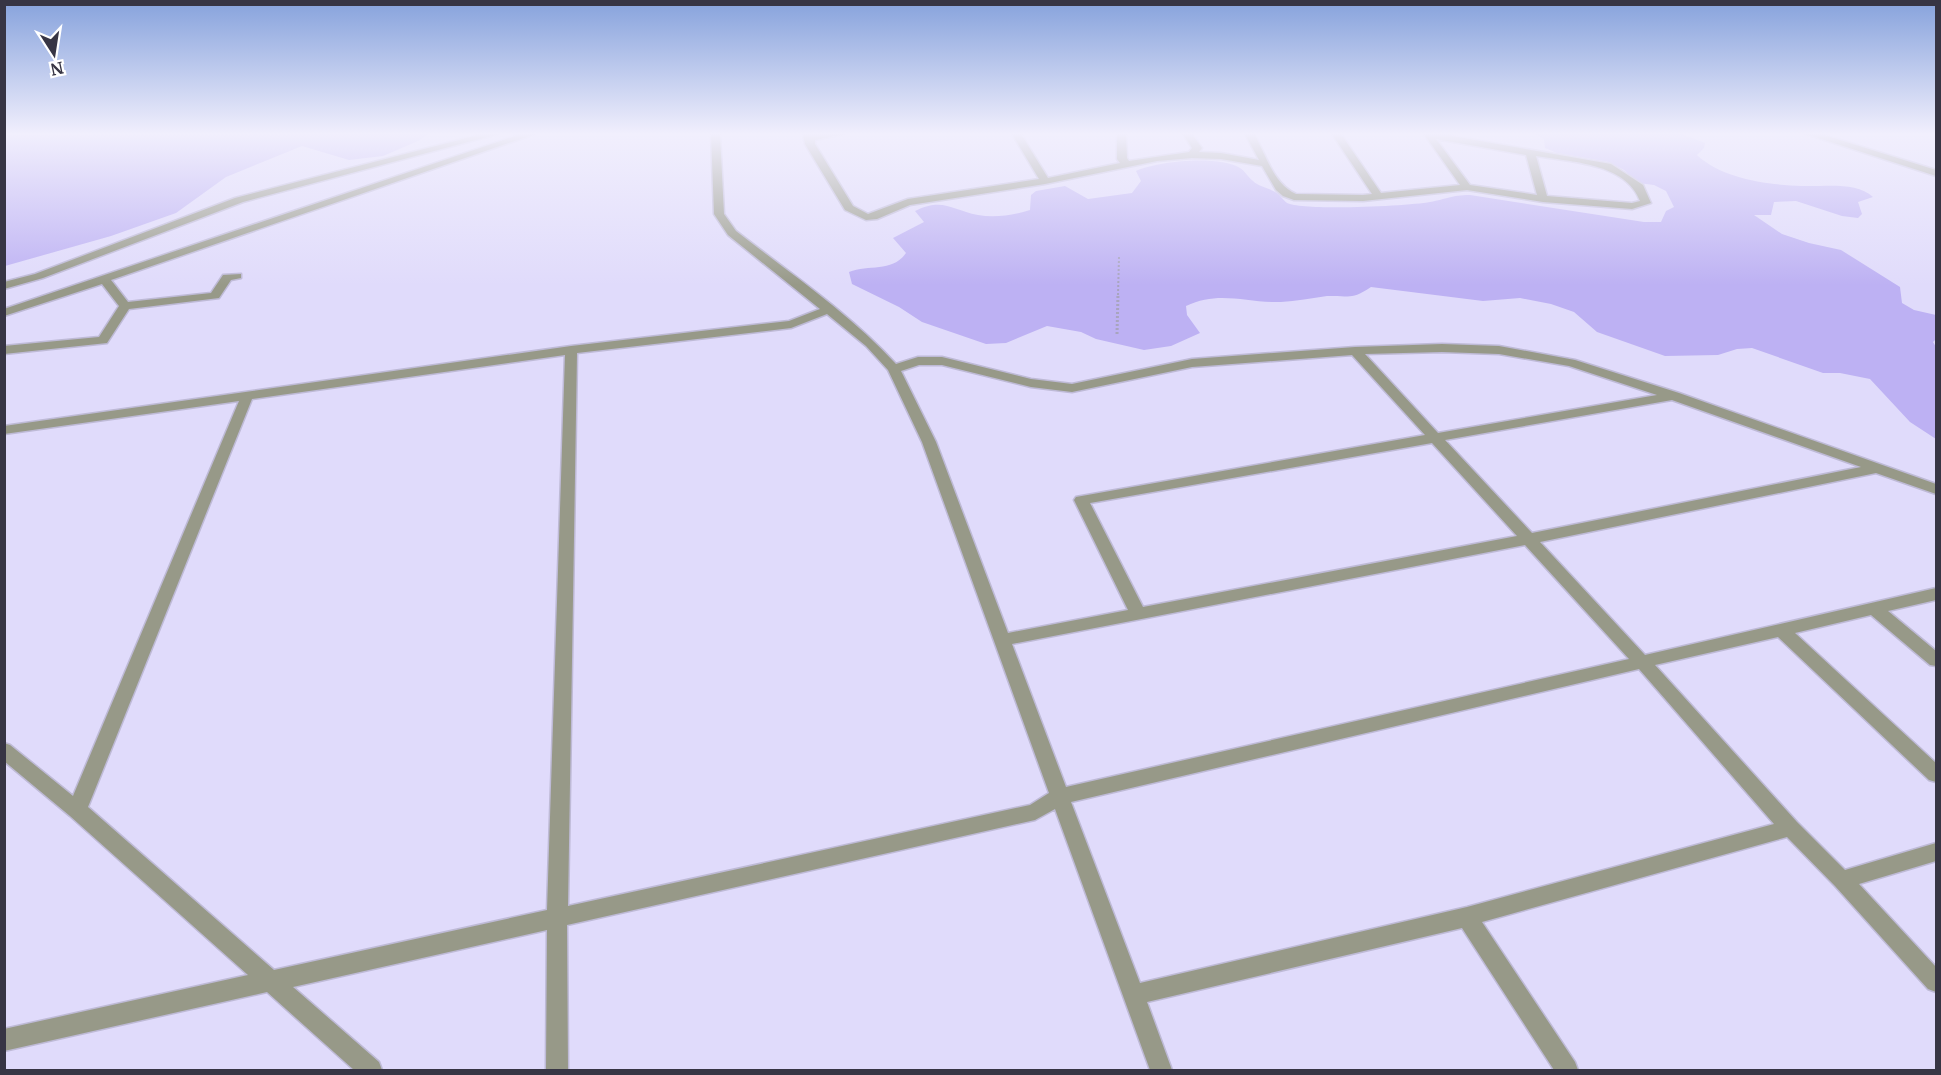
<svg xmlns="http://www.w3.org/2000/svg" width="1941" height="1075" font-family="Merriweather,serif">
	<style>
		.green { fill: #bdb1f3 }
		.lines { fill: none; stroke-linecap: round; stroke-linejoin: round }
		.minor-casing { stroke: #bebad6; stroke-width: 3 }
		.path-far1 { stroke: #a8a4be; stroke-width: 2; stroke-dasharray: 2 2; stroke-linecap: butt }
		.path { stroke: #a8a4be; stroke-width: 3; stroke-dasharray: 2 2; stroke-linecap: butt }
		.minor { fill: #979988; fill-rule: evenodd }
	</style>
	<rect width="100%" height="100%" fill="#e0dbfb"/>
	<path class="green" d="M428,134L418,141L383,156L349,160L302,146L226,177L176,213L111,236L5,266V135Z
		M1535,134H1682L1705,143L1704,148L1697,155C1722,179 1769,185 1802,186C1824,187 1856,181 1873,197L1858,202L1862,214L1858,218L1842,216L1796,201L1774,202L1771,215H1754L1782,234L1809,243L1841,250L1900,287L1902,303L1914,310L1936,315V339L1933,342L1936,347V439L1910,422L1870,379L1840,373H1823L1752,348L1737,349L1718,355L1665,356L1597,332L1574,312L1551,304L1520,298L1483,301L1371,287C1350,301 1350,295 1327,296C1312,298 1296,301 1281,302C1246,303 1219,290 1186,306L1187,315L1200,333L1171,346L1144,350L1096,339L1081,332L1047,326L1006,343L986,344L922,322L899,307L852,284L849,272C869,264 892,273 906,253L893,238L924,222L915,211C943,197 952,210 978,215C995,218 1014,215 1030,210L1031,195L1036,191L1065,186L1088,199L1132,193L1141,181L1136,171C1159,161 1218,155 1240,168C1245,171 1248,177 1253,181C1259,187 1270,188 1277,193C1281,196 1284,201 1287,203C1303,211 1409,206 1430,202C1447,199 1451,195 1470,195L1644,222H1661L1666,211L1674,207L1666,191L1654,185L1638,183L1624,170L1609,162L1557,153L1545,148L1544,139Z"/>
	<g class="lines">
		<g class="minor-casing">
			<path id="minor" d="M482,134H498L243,202L43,278L4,289V282L35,274L235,198Z
				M521,134H535L111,280L128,302L211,293L223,275L241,274V278L231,280L219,298L129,309L107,343L4,354V346L99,337L119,306L102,284L4,316V309Z
				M711,134H720L724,214L736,231C791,274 849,313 896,364L918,357H942L1031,379L1072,384L1192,359L1355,347L1442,344L1499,346L1575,360L1679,393L1936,484V494L1876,473L1540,542L1645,655L1936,588V600L1888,611L1936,651V666L1930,665L1871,615L1795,633L1936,763V782L1929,780L1778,637L1655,665L1797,822L1845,870L1936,843V861L1859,884L1936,967V992L1928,989L1835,886L1787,837L1482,922L1575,1062L1578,1070H1554L1462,928L1147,1002L1172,1070H1150L1055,809L1035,820L567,925L568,1070H546L547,930L293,987L379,1062L382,1070H354L267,992L4,1051V1029L248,975L70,816L4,761V743L10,745L73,796L239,401L4,434V426L571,346L789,321L820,309L728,235L714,214ZM827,314L866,346L888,370L922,442L1049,793L1030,805L568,906L577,353L791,328ZM1442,352L1499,354L1569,366L1657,395L1438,433L1365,354ZM565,355L547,910L274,970L88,807L252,399ZM1352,355L1425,435L1076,497L1074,500L1128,610L1008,633L936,442L901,371L919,365H942L1031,387L1072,392L1192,367ZM1672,400L1861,467L1532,533L1445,440ZM1432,443L1517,536L1143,607L1090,503ZM1525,545L1629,659L1066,787L1012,644ZM1639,669L1774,824L1467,907L1140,983L1071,802Z
				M803,134H843L815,140V144L853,206L868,214L908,199L1039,179L1012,134H1021L1048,178L1120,163L1117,159V134H1126L1127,158L1129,161L1189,152L1192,148L1183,134H1192L1202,148L1199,152L1221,153L1259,160L1245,134H1254C1266,154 1273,184 1296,194L1363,195L1372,194L1332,134H1341L1381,193L1460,185L1424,134H1441L1611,164L1643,185L1651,203L1632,209L1543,202L1467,190L1363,201L1294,200L1283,196L1276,190L1262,166L1221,159L1192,158L1157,161L1045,184L910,205L877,219L866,220L845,210L805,144ZM1436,139L1526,155L1537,195L1470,185ZM1536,156C1571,162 1626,163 1640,201L1632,203L1547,196Z
				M1806,134H1821L1936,170V176Z"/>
		</g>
		<path class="path-far1" d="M1118,295L1119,257"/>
		<path class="path" d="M1117,334L1118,294"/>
		<use href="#minor" class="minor"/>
	</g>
	<linearGradient id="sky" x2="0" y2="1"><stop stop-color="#86a2dc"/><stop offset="0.47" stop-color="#f1effd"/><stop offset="1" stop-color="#f1effd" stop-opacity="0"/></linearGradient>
	<rect width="1941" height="285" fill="url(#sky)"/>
	<rect width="1941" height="1075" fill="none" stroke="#373544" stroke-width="12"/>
	<g transform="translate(54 54) rotate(168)" stroke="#ffffff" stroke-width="4.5" paint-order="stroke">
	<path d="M0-4.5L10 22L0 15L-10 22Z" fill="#373544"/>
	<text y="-9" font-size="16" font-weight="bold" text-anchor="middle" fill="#373544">N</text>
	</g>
</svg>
